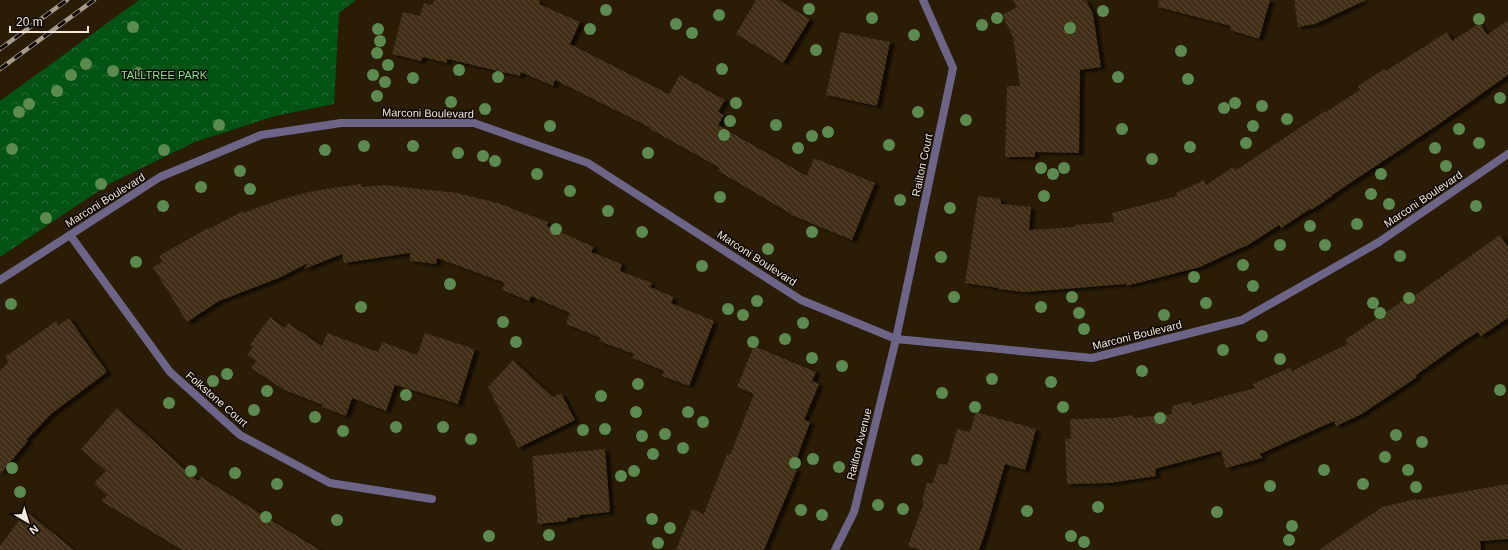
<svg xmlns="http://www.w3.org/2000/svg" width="1508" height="550" font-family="Arial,sans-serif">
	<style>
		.park { fill: url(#park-crowns) }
		.building { fill: url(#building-back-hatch); filter: url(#shadow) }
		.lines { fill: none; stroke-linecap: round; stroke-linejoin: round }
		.minor { stroke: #6d6588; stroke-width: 8 }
		.tertiary { stroke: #6d6588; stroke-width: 8 }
		.rail-casing { stroke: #a79c8b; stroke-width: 4.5 }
		.rail { stroke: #0e0802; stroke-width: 3; stroke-dasharray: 9; stroke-linecap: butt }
		.tree { fill: #5d8b4f }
		.labels { text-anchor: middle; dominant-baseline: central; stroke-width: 3; stroke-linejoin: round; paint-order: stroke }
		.park-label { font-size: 11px; fill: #87e58c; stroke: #0e0802 }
		.street-label { font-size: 11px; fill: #f1e8da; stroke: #0e0802 }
	</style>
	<defs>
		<pattern id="park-crowns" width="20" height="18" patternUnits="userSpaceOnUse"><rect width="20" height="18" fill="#035314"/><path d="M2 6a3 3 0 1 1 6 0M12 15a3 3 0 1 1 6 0" fill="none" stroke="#286c36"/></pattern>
		<pattern id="building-back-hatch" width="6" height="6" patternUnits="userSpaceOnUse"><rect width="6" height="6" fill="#402e13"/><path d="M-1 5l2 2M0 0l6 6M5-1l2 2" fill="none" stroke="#5c4c35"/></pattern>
		<filter id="shadow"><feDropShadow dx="4.5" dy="2.5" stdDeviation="1" flood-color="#0009"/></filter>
	</defs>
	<rect width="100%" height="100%" fill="#2a1c05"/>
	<path class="park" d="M139,0H356L339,13L334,104L275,116L195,142L109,184L0,257V101Z"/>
	<path class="building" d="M434,0H540L539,4L580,22L570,44L669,94L680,75L725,100L718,112L724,115L718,125L807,176L814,158L875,183L852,240L791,215V214L718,171L720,168L650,129L651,128L555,80L553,86L521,72L520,76L447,59V63L423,57L421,61L392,54L403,12L420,16L424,3L432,5Z
		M756,0H779L810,19L783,63L736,34Z
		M1013,0H1086L1093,14L1101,67L1080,70L1079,153L1035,152V157H1005L1007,86H1020L1013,37L1002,15L1017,7Z
		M1159,0H1270L1259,39L1230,30L1231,26L1158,7Z
		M1294,0H1366L1315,24L1298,27Z
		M1508,20V75L1436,126L1332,195V196L1311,210L1310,209L1281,228L1279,225L1245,247V246L1200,267L1126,286V284L1026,292L998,289V288L965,283L978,196L1001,199V204L1031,207L1029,230L1075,227V225L1114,222L1112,213L1177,196L1176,193L1204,180L1206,185L1233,167L1236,170L1325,111L1326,112L1360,90L1358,86L1384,69L1386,71L1447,32L1452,41L1480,23L1487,35Z
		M840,32L890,42L877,106L826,95Z
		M361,184L362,187L384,185L457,193L498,203L524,213L548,222L547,226L594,247L591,252L622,264L620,271L652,283L650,287L674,297L671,303L714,321L689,386L662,376L664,371L632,358L634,354L599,341L601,338L566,324L570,313L531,296L529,301L502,290L505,283L437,258L436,264L410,261V253L344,263L342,254L304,269L308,263L279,278L219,301L187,322L153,267L162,262L159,256L208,228L209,229L243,211V213L279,200L313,191Z
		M1500,235L1508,247V318L1481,336L1478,332L1462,342L1416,375L1417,377L1360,415L1336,426L1334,421L1260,454L1262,458L1226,468L1221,451L1155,469L1156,476L1110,483L1067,484L1065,438L1071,439L1070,419L1112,418L1133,415L1134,418L1172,414V406L1191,401L1192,405L1255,388L1253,384L1291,367L1292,371L1348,344L1345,340L1405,299L1407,301Z
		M270,317L285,328L288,323L322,346L327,333L378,352L382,342L417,355L425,333L475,349L458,404L395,385L386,411L352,398L346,416L322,407L323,405L284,390L251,368L256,361L247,355L253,347L250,345Z
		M69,318L107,372L51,414L26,440L28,441L0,474V371L8,362L5,357L56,321L59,325Z
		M754,346L816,372L812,381L819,384L804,420L810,422L793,469L797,470L764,550H676L692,509L704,514L727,454L730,455L754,394L737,387Z
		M513,360L553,397L561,393L575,420L518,448L488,387Z
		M117,408L198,481L201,477L320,550H182L101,501L107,496L94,483L106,471L81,449Z
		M976,412L1036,429L1025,470L1005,464L986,530L979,550H920L908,546L924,502L922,501L927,483H933L939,463L947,465L957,429L970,432Z
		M605,449L610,512L580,515V517L567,518V521L538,524L532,456Z
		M1508,484V539L1480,541L1481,550H1319L1382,507L1416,499L1417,500Z
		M26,511L74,550H0V546Z"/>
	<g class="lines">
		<path class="minor" d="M70,235L170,372L240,435L330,483L432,499
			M896,339L953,68L923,0"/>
		<path class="tertiary" d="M0,280L160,177L261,135L341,123H474L588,163L801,300L896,339L1092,358L1242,320L1379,242L1508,154
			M835,550L854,512L896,339"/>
		<g class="rail-casing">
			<path id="rail" d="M0,49L67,0
				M0,69L94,0"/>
		</g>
		<use href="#rail" class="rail"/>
	</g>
	<g class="tree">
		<circle cx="809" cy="9" r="6"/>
		<circle cx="606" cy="10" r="6"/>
		<circle cx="1103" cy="11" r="6"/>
		<circle cx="719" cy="15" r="6"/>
		<circle cx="872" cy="18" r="6"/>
		<circle cx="997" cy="18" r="6"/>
		<circle cx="1479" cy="19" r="6"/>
		<circle cx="676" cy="24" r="6"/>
		<circle cx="982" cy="25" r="6"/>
		<circle cx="133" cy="27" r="6"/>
		<circle cx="1070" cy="28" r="6"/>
		<circle cx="378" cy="29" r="6"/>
		<circle cx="590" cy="29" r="6"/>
		<circle cx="692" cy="33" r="6"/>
		<circle cx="914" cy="35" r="6"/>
		<circle cx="380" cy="41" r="6"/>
		<circle cx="816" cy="50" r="6"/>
		<circle cx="1181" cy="51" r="6"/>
		<circle cx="377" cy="53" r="6"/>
		<circle cx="86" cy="64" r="6"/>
		<circle cx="388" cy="65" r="6"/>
		<circle cx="722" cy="69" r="6"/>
		<circle cx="459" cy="70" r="6"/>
		<circle cx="113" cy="71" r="6"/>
		<circle cx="138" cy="73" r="6"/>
		<circle cx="71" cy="75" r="6"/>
		<circle cx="373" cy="75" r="6"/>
		<circle cx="498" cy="77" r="6"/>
		<circle cx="1118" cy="77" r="6"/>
		<circle cx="413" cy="78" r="6"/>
		<circle cx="1188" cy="79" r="6"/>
		<circle cx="385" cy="82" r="6"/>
		<circle cx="57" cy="91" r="6"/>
		<circle cx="377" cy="96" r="6"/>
		<circle cx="1500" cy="98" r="6"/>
		<circle cx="451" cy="102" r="6"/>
		<circle cx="736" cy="103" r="6"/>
		<circle cx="1235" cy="103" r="6"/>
		<circle cx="29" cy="104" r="6"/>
		<circle cx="1262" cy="106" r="6"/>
		<circle cx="1224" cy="108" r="6"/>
		<circle cx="485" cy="109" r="6"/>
		<circle cx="19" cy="112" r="6"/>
		<circle cx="918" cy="112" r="6"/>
		<circle cx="1287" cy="119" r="6"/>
		<circle cx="966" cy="120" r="6"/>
		<circle cx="730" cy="121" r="6"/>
		<circle cx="219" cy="125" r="6"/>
		<circle cx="776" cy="125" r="6"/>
		<circle cx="550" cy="126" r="6"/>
		<circle cx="1253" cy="126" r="6"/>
		<circle cx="1122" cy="129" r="6"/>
		<circle cx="1459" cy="129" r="6"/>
		<circle cx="828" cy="132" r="6"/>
		<circle cx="724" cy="135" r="6"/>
		<circle cx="812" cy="136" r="6"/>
		<circle cx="1246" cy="143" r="6"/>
		<circle cx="1479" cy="143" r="6"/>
		<circle cx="889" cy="145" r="6"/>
		<circle cx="364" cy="146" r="6"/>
		<circle cx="413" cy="146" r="6"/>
		<circle cx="1190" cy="147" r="6"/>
		<circle cx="798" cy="148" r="6"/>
		<circle cx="1435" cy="148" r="6"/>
		<circle cx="12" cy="149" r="6"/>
		<circle cx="164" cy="150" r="6"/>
		<circle cx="325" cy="150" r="6"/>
		<circle cx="458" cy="153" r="6"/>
		<circle cx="648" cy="153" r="6"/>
		<circle cx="483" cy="156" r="6"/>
		<circle cx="1152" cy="159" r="6"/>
		<circle cx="495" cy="161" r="6"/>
		<circle cx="1446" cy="166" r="6"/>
		<circle cx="1041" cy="168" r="6"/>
		<circle cx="1064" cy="168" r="6"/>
		<circle cx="240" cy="171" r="6"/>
		<circle cx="537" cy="174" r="6"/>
		<circle cx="1053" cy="174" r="6"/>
		<circle cx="1381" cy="174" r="6"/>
		<circle cx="101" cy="184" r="6"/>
		<circle cx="201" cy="187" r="6"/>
		<circle cx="250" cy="189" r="6"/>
		<circle cx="570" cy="191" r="6"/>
		<circle cx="1371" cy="194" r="6"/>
		<circle cx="1044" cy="196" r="6"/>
		<circle cx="720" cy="197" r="6"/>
		<circle cx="900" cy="200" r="6"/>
		<circle cx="1389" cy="204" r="6"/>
		<circle cx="163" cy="206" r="6"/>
		<circle cx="1476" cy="206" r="6"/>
		<circle cx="950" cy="208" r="6"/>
		<circle cx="608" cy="211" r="6"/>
		<circle cx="46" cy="218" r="6"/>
		<circle cx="1357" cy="224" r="6"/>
		<circle cx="1310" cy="226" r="6"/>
		<circle cx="556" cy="229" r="6"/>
		<circle cx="642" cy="232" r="6"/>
		<circle cx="812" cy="232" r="6"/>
		<circle cx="1280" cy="245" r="6"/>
		<circle cx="1325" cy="245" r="6"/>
		<circle cx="768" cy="249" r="6"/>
		<circle cx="1400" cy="256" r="6"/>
		<circle cx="941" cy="257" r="6"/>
		<circle cx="136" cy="262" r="6"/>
		<circle cx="1243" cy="265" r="6"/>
		<circle cx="702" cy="266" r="6"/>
		<circle cx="1194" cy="277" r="6"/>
		<circle cx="450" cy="284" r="6"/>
		<circle cx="1253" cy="286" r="6"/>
		<circle cx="954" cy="297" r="6"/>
		<circle cx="1072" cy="297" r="6"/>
		<circle cx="1409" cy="298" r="6"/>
		<circle cx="757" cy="301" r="6"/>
		<circle cx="1206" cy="303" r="6"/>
		<circle cx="1373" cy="303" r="6"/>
		<circle cx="11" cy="304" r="6"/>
		<circle cx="361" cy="307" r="6"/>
		<circle cx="1041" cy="307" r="6"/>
		<circle cx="728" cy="309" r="6"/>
		<circle cx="1079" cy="313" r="6"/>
		<circle cx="1380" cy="313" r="6"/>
		<circle cx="743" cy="315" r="6"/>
		<circle cx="1164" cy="315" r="6"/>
		<circle cx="503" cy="322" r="6"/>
		<circle cx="803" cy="323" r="6"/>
		<circle cx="1084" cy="329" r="6"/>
		<circle cx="1262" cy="336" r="6"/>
		<circle cx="785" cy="339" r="6"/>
		<circle cx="516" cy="342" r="6"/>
		<circle cx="753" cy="342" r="6"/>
		<circle cx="1223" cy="350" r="6"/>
		<circle cx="812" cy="358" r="6"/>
		<circle cx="1280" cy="359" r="6"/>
		<circle cx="842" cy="366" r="6"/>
		<circle cx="1142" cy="371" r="6"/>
		<circle cx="227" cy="374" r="6"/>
		<circle cx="992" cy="379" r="6"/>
		<circle cx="213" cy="381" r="6"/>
		<circle cx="1051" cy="382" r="6"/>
		<circle cx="638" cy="384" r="6"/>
		<circle cx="1500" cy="390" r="6"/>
		<circle cx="267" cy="391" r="6"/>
		<circle cx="942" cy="393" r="6"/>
		<circle cx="406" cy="395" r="6"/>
		<circle cx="601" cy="396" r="6"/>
		<circle cx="169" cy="403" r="6"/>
		<circle cx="975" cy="407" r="6"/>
		<circle cx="1063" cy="407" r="6"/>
		<circle cx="254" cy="410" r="6"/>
		<circle cx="636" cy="412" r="6"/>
		<circle cx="688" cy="412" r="6"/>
		<circle cx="315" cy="417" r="6"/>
		<circle cx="1160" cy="418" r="6"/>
		<circle cx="703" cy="422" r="6"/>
		<circle cx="396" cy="427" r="6"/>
		<circle cx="443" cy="427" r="6"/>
		<circle cx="605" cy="429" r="6"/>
		<circle cx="583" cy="430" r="6"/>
		<circle cx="343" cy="431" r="6"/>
		<circle cx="665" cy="434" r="6"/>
		<circle cx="1396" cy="435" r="6"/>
		<circle cx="642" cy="436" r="6"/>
		<circle cx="471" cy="439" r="6"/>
		<circle cx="1422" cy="442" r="6"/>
		<circle cx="683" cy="448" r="6"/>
		<circle cx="653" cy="454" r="6"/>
		<circle cx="1385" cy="457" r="6"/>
		<circle cx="813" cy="459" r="6"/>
		<circle cx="917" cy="460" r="6"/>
		<circle cx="795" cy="463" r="6"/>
		<circle cx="839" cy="467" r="6"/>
		<circle cx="12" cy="468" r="6"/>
		<circle cx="1324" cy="470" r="6"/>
		<circle cx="1408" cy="470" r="6"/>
		<circle cx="191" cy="471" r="6"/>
		<circle cx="634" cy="471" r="6"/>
		<circle cx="235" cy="473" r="6"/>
		<circle cx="621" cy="476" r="6"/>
		<circle cx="277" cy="484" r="6"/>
		<circle cx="1363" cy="484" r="6"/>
		<circle cx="1270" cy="486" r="6"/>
		<circle cx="1416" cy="487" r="6"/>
		<circle cx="20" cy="492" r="6"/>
		<circle cx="878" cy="505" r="6"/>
		<circle cx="1098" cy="507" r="6"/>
		<circle cx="903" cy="509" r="6"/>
		<circle cx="801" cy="510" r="6"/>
		<circle cx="1027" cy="511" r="6"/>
		<circle cx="1217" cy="512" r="6"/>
		<circle cx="822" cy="515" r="6"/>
		<circle cx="266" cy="517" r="6"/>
		<circle cx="652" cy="519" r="6"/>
		<circle cx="337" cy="520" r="6"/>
		<circle cx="1292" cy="526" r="6"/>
		<circle cx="670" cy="528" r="6"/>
		<circle cx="549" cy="535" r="6"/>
		<circle cx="489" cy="536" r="6"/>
		<circle cx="1071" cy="536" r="6"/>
		<circle cx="1289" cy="540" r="6"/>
		<circle cx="1084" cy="542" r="6"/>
		<circle cx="658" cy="543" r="6"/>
	</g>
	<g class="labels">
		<g class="park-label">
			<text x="164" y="75">TALLTREE PARK</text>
		</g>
		<g class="street-label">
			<text transform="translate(428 113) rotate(1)">Marconi Boulevard</text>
			<text transform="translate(922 165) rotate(-78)">Railton Court</text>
			<text transform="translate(1423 199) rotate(-34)">Marconi Boulevard</text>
			<text transform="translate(105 200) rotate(-32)">Marconi Boulevard</text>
			<text transform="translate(757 258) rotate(33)">Marconi Boulevard</text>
			<text transform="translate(1137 335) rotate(-14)">Marconi Boulevard</text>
			<text transform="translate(217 399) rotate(41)">Folkstone Court</text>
			<text transform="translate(859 444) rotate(-76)">Railton Avenue</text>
		</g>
	</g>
	<g transform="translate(28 522) rotate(142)" stroke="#0e0802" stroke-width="3" paint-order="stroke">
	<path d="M0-3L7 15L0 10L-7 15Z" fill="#f1e8da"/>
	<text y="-6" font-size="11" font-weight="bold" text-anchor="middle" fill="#f1e8da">N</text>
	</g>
	<path d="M10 26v6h78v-6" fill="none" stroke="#f1e8da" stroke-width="2"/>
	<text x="16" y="26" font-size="12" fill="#f1e8da" stroke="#0e0802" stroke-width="3" paint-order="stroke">20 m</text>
</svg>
